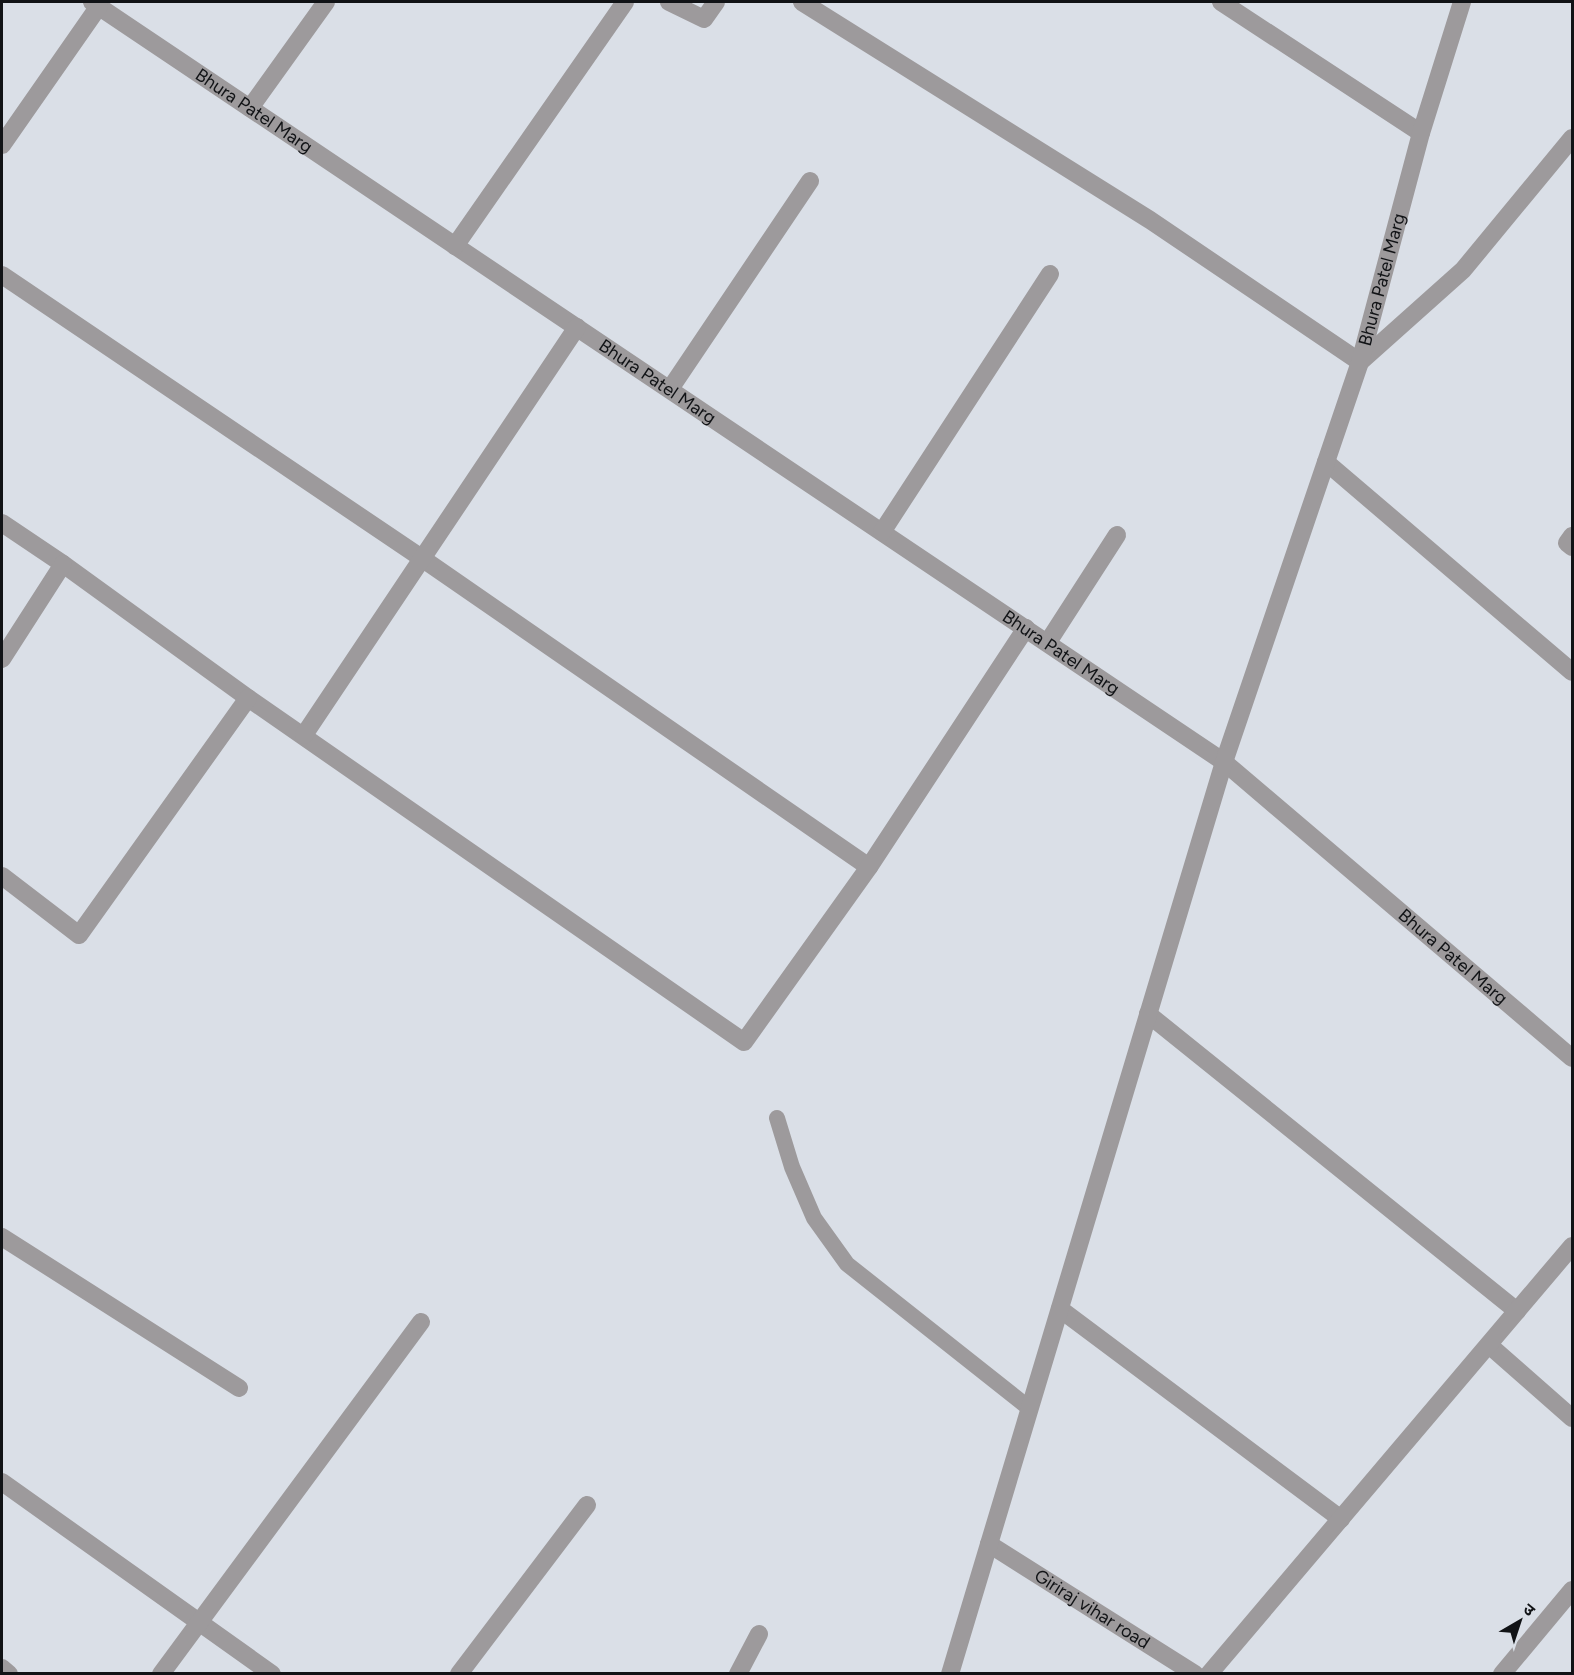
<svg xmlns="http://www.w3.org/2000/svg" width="1574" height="1675" font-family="Figtree,'Noto Sans Devanagari',sans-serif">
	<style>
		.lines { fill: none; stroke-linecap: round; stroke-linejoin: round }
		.lane { stroke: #9d9a9c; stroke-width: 16 }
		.street { stroke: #9d9a9c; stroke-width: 18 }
		.labels { text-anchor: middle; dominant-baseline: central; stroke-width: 4.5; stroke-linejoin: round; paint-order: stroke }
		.street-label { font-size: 18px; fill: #111316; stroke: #dadfe7 }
	</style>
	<rect width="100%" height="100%" fill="#dadfe7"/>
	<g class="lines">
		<path class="lane" d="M777,1118L792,1167L814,1218L847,1264L1029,1408"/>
		<g class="street">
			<path id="s1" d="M92,2L1224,762L1572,1058"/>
			<path d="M669,2L704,19L716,2"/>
			<path d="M802,2L1150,220L1360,362L1463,270L1572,138"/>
			<path d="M1221,2L1421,133"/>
			<path d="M250,108L326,2"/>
			<path d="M2,145L99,6"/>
			<path d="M455,246L625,2"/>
			<path d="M2,275L423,559L869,867"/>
			<path d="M670,389L810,181"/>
			<path d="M1326,462L1572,672"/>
			<path d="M2,523L63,564L248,698L744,1042L869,867L1026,628"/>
			<path d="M882,532L1050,274"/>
			<path d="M1572,536L1567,543L1572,547"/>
			<path d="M1048,642L1117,535"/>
			<path d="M2,659L63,564"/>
			<path d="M304,735L577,327"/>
			<path d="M2,876L79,935L248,698"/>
			<path d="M1148,1014L1517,1311"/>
			<path d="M2,1237L239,1388"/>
			<path d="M1060,1309L1341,1519"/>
			<path d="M1489,1345L1572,1418"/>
			<path d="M2,1482L272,1674"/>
			<path id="s2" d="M989,1544L1195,1674"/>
			<path d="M2,1668L9,1674"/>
			<path d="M161,1674L421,1322"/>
			<path d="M459,1674L587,1505"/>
			<path d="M738,1674L759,1634"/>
			<path id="s3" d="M950,1674L1224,762L1360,362L1421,133L1462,2"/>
			<path d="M1209,1674L1572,1246"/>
			<path d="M1502,1674L1572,1590"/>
		</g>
	</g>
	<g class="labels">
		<g class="street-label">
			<text stroke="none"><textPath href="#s1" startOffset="195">Bhura Patel Marg</textPath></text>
			<text stroke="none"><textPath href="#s3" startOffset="1460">Bhura Patel Marg</textPath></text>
			<text stroke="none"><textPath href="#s1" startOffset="681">Bhura Patel Marg</textPath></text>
			<text stroke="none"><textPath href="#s1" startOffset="1167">Bhura Patel Marg</textPath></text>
			<text stroke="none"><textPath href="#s1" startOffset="1664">Bhura Patel Marg</textPath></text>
			<text stroke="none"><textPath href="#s2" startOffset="122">Giriraj vihar road</textPath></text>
		</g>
	</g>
	<rect width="1574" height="1675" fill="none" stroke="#111316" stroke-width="6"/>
	<g transform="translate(1520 1621) rotate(39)" stroke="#dadfe7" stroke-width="4.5" paint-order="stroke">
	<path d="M0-4.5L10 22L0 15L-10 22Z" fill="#111316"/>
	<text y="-9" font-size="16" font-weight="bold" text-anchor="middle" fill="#111316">उ</text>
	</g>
</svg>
